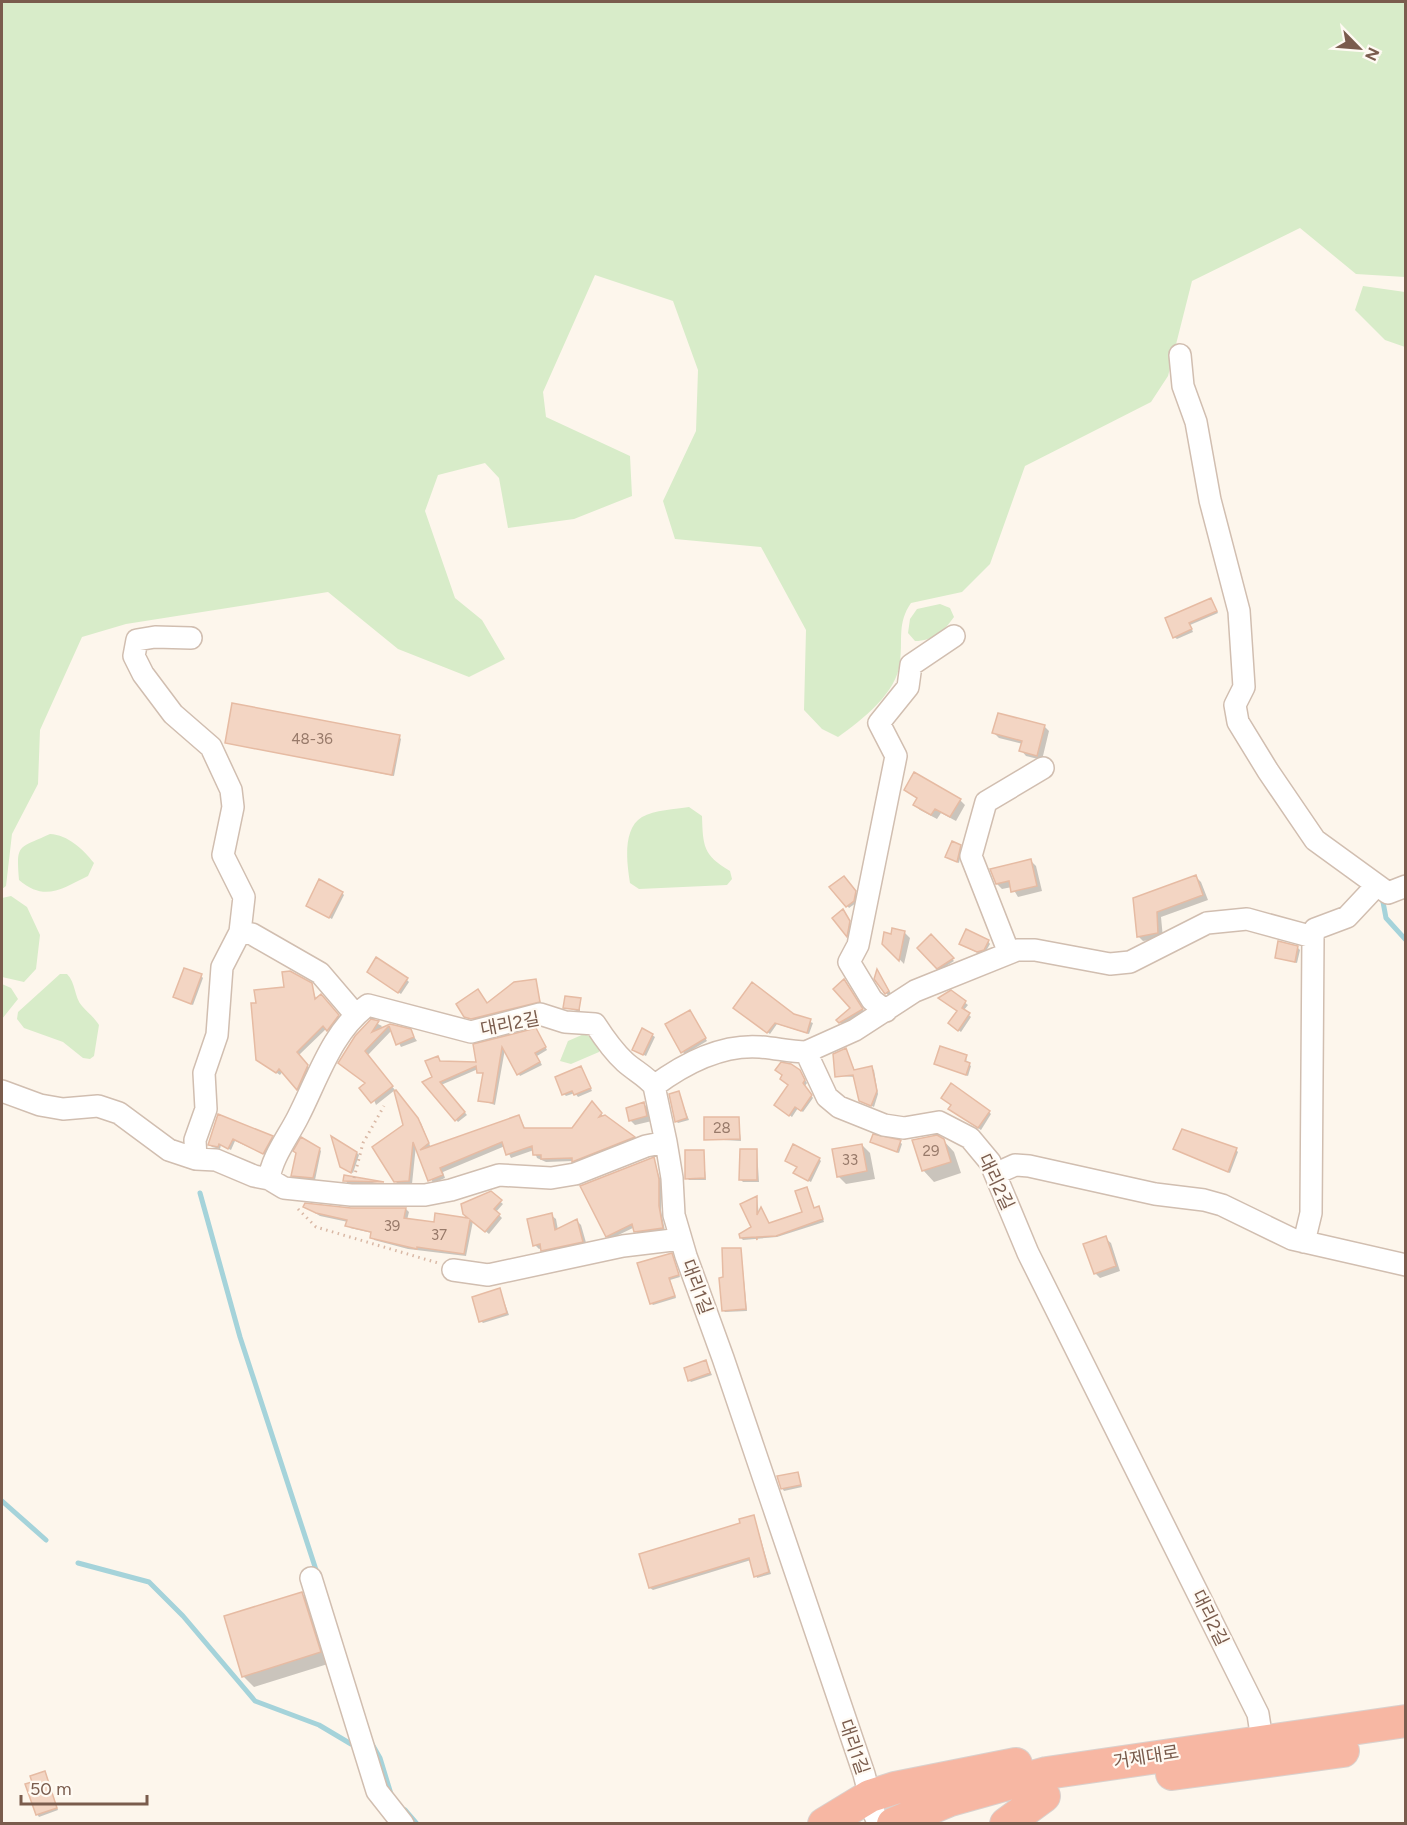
<svg xmlns="http://www.w3.org/2000/svg" width="1407" height="1825" font-family="Figtree,'Noto Sans KR',sans-serif">
	<style>
		.green { fill: #d8ecc9 }
		.shadow { fill: #0003 }
		.lines { fill: none; stroke-linecap: round; stroke-linejoin: round }
		.stream { stroke: #a5d3da; stroke-width: 5 }
		.building { fill: #f3d5c3; stroke: #e6bba3; stroke-width: 1.5 }
		.minor-casing { stroke: #d1beb0; stroke-width: 24 }
		.highway-casing { stroke: #dad1cd; stroke-width: 34 }
		.path { stroke: #d9b8a5; stroke-width: 3; stroke-dasharray: 1.5 4.5; stroke-linecap: butt }
		.minor { stroke: #fff; stroke-width: 21 }
		.highway { stroke: #f7b7a3; stroke-width: 32 }
		.labels { text-anchor: middle; dominant-baseline: central; stroke-width: 4.5; stroke-linejoin: round; paint-order: stroke }
		.number-label { font-size: 15px; fill: #987a6a }
		.street-label { font-size: 18px; fill: #7a5c4d; stroke: #fffaf3 }
	</style>
	<rect width="100%" height="100%" fill="#fdf6ec"/>
	<path class="green" d="M2,2H1405V277L1356,274L1300,228L1192,281L1168,376L1151,402L1025,466L990,564L962,592L911,603C897,623 903,639 900,662C897,693 862,720 838,737L822,729L804,710L806,630L761,547L675,539L663,501L696,431L698,370L673,301L595,275L543,392L546,417L630,456L632,496L574,519L508,528L499,478L485,463L438,475L425,511L455,598L482,620L505,659L469,677L398,649L328,592L126,624L82,637L40,730L38,784L12,834L6,886L2,889Z
		M1363,286L1405,292V347L1385,340L1355,310Z
		M940,604L950,608L954,617C944,631 933,641 915,641L908,633L910,619L917,609Z
		M689,807L702,816C703,846 703,855 730,871L732,879L727,885L639,889L630,883C627,864 622,829 642,817C654,810 676,809 689,807Z
		M50,834C68,835 83,849 94,863L88,876C61,889 45,902 19,880C16,843 18,849 50,834Z
		M11,896L27,907L40,935L36,969L24,982L2,977V898Z
		M60,974H67C76,983 74,997 82,1006C88,1013 94,1017 99,1025L94,1056L90,1059L83,1058L63,1042L24,1028L17,1019L18,1012Z
		M2,984L11,988L18,999L2,1019Z
		M584,1034L591,1037L600,1047L599,1052L571,1064L560,1061L568,1041Z"/>
	<path class="shadow" d="M1211,600L1218,613L1190,625L1193,632L1177,639L1174,637Z
		M1044,726L1049,731L1042,760L1026,756L1021,750L1023,744L999,738L994,733Z
		M399,737L401,739L394,776L226,742Z
		M905,790L960,800L965,805L956,821L941,813L937,819L920,810L915,805L918,799Z
		M960,846L962,848L959,863L946,857Z
		M1030,860L1036,866L1042,891L1018,897L1012,887L1002,889L997,884Z
		M1196,877L1201,882L1208,900L1161,917L1163,938L1143,941L1138,936L1135,899Z
		M846,880L857,894L856,903L849,908L832,887Z
		M342,893L344,895L332,919L307,906Z
		M845,913L851,925L849,937L834,918Z
		M904,932L910,938L904,964L884,943L892,936Z
		M931,937L954,961L940,970L919,948Z
		M988,941L990,944L986,951L980,954L963,946Z
		M1297,947L1300,950L1297,963L1277,957Z
		M878,972L893,997L891,998L886,993Z
		M371,974L407,980L409,982L401,994Z
		M201,976L203,978L193,1005L175,997Z
		M535,980L541,1004L474,1020L465,1016Z
		M846,983L864,1012L842,1024L838,1021L852,1008Z
		M311,984L316,999L321,996L341,1019L331,1032L327,1028L299,1055L310,1069L300,1091L283,1071L280,1075L261,1062Z
		M951,992L968,1005L964,1010L971,1017L961,1032L952,1025L958,1011Z
		M580,1000V1012L564,1007Z
		M737,1010L793,1015L813,1023L809,1034L777,1024L770,1034Z
		M691,1014L707,1041L685,1054L683,1052Z
		M372,1021L382,1026L378,1031L390,1026L410,1031L417,1041L401,1047L392,1030L367,1056L395,1090L376,1105L367,1083L343,1067Z
		M538,1033L547,1050L537,1056L542,1065L520,1076L505,1049L495,1105L480,1100L484,1075L478,1069L441,1085L467,1115L458,1122L425,1082L434,1078L438,1058L442,1063H477L475,1046Z
		M652,1035L655,1037L646,1056L634,1050Z
		M846,1050L855,1071L871,1068L874,1070L878,1094L874,1107L860,1100L855,1077L837,1076Z
		M966,1057L967,1063L971,1066L968,1076L936,1064Z
		M581,1068L592,1091L578,1097L575,1093L566,1096L564,1094Z
		M799,1071L807,1083L805,1086L813,1098L803,1112L798,1108L792,1117L778,1107L789,1085L784,1076Z
		M678,1092L689,1120L678,1123L676,1121Z
		M399,1095L421,1123L431,1148L519,1116L526,1130H573L592,1104L604,1117L636,1140L576,1164L573,1161L546,1162L537,1158L534,1150L511,1158L505,1146L443,1172L445,1178L433,1183L416,1145L412,1184L399,1185L395,1181L405,1126Z
		M644,1104L649,1109L652,1121L635,1125L630,1120Z
		M953,1105L989,1112L991,1114L981,1130L952,1111Z
		M219,1116L272,1137L274,1140L266,1155L235,1141L231,1150L221,1145L220,1149L212,1147L210,1145Z
		M738,1118L741,1141L706,1139Z
		M943,1140L954,1152L961,1173L934,1182L923,1170Z
		M871,1142H900L902,1144L899,1153Z
		M862,1145L870,1153L875,1179L846,1184L838,1176Z
		M319,1149L321,1151L315,1180L295,1178L293,1175L297,1153Z
		M1175,1149L1236,1150L1238,1152L1230,1173Z
		M703,1151L706,1180H689L687,1178Z
		M757,1151L759,1182H743L741,1180Z
		M357,1153L359,1155L353,1173L342,1166Z
		M653,1159L662,1184L661,1210L665,1231L638,1234L635,1227L610,1239L607,1236Z
		M819,1159L821,1161L811,1182L797,1175Z
		M345,1177L383,1184L347,1183Z
		M806,1189L815,1209L820,1210L824,1222L777,1237L743,1240L741,1238L753,1228L742,1205L757,1198L759,1215L769,1225L804,1213Z
		M490,1193L503,1204L496,1212L502,1218L489,1234L473,1221L466,1256L408,1249L374,1240L372,1233L350,1228L348,1222L320,1216L305,1207L406,1209L409,1212L407,1220L435,1224L436,1215L472,1220V1203L477,1197Z
		M551,1215L556,1219L558,1230L577,1221L581,1225L587,1246L547,1254L542,1248L539,1249L535,1245Z
		M1105,1238L1111,1243L1120,1271L1100,1278L1095,1273Z
		M741,1249L747,1311L725,1312L723,1310L724,1279Z
		M671,1255L680,1277L670,1280L676,1298L653,1305L651,1303Z
		M500,1290L509,1315L483,1323L481,1321Z
		M706,1362L712,1375L691,1382L689,1380Z
		M798,1473L802,1487L784,1491L782,1488Z
		M754,1516L771,1574L757,1578L751,1560L653,1590L650,1588L641,1555L742,1524Z
		M302,1594L313,1605L331,1663L254,1687L243,1676Z
		M44,1773L58,1810L39,1817L37,1814Z"/>
	<g class="lines">
		<path class="stream" d="M1383,902L1386,918L1406,940
			M200,1193L240,1337L318,1576
			M2,1501L46,1540
			M78,1563L149,1582L183,1616L255,1701L319,1725L351,1744
			M372,1744L380,1758L391,1794
			M405,1810L417,1824"/>
	</g>
	<path class="building" d="M1211,598L1217,611L1189,623L1192,629L1173,638L1165,618Z
		M232,703L400,735L392,775L225,743Z
		M998,713L1045,725L1037,756L1019,751L1022,741L992,733Z
		M914,772L961,799L950,817L935,809L931,815L913,805L917,798L904,790Z
		M952,841L961,845L957,862L945,857Z
		M1031,859L1037,886L1011,892L1009,881L996,884L990,869Z
		M1196,875L1203,895L1157,912L1158,933L1137,937L1133,898Z
		M844,876L856,891L854,901L846,907L829,887Z
		M319,879L343,892L329,918L306,906Z
		M843,909L850,921L847,937L832,918Z
		M892,928L905,931L899,961L882,944L884,932L891,934Z
		M966,929L989,940L984,950L977,952L959,944Z
		M931,934L954,958L937,969L917,948Z
		M1278,941L1298,946L1295,962L1275,958Z
		M376,957L408,978L398,993L367,972Z
		M184,968L202,974L191,1004L173,997Z
		M877,969L889,991L885,994L874,979Z
		M290,971L312,983L315,999L321,994L339,1015L327,1031L323,1026L297,1052L308,1065L297,1090L279,1069L276,1073L256,1060L251,1003H256L254,990L284,987L282,972Z
		M536,979L540,1002L471,1019L464,1017L456,1004L478,989L487,1003L514,982Z
		M844,979L863,1009L839,1023L836,1020L850,1008L833,989Z
		M752,982L794,1014L811,1019L807,1033L775,1023L767,1033L733,1008Z
		M951,990L966,1001L962,1008L970,1013L958,1031L948,1023L957,1011L938,998Z
		M565,996L581,998L579,1010L563,1008Z
		M690,1010L706,1038L681,1053L665,1024Z
		M371,1019L379,1021L372,1032L390,1024L411,1029L414,1037L396,1045L389,1026L365,1051L393,1086L371,1103L359,1088L365,1083L338,1063L355,1036Z
		M536,1028L546,1047L535,1053L540,1062L517,1075L502,1047L493,1103L478,1101L483,1073H477L476,1066L440,1082L465,1112L455,1121L422,1082L432,1077L425,1061L438,1056L440,1061L476,1062L473,1044Z
		M642,1028L653,1034L643,1055L632,1050Z
		M940,1046L967,1055L965,1061L970,1063L966,1075L934,1064Z
		M846,1048L854,1070L872,1066L877,1091L871,1106L859,1101L853,1075L835,1077L833,1054Z
		M781,1062L791,1064L800,1070L805,1080L803,1083L812,1095L801,1111L795,1107L789,1116L774,1105L788,1085L780,1079L782,1075L775,1070Z
		M581,1066L591,1088L574,1095L572,1091L562,1095L555,1077Z
		M951,1083L990,1111L978,1128L948,1109L951,1105L941,1098Z
		M396,1090L418,1118L429,1143L420,1150L519,1115L524,1128H572L592,1101L602,1113L599,1117L605,1115L635,1137L572,1162V1158L541,1159V1155H533L532,1146L506,1155L502,1142L440,1168L443,1175L428,1181L413,1142L409,1181L394,1182L372,1147L403,1125L394,1091Z
		M679,1091L687,1118L675,1122L669,1094Z
		M644,1102L647,1116L629,1121L626,1108Z
		M218,1114L273,1136L263,1154L233,1139L228,1149L219,1144L218,1147L208,1145Z
		M704,1117H739L740,1139L704,1140Z
		M1182,1129L1237,1148L1228,1172L1173,1149Z
		M873,1134L901,1140L897,1152L870,1142Z
		M937,1135L944,1139L951,1162L922,1171L912,1140Z
		M331,1136L357,1152L351,1173L340,1167Z
		M301,1137L320,1148L313,1178L291,1176L296,1153L293,1151Z
		M793,1144L820,1158L808,1181L793,1173L797,1167L785,1161Z
		M862,1144L867,1171L837,1177L832,1149Z
		M740,1149H757V1180H739Z
		M685,1150H704L705,1178L685,1179Z
		M654,1157L659,1179V1206L663,1228L634,1232L632,1224L606,1237L580,1186Z
		M344,1175L384,1182L343,1181Z
		M807,1187L814,1208L819,1206L823,1219L776,1236L757,1237V1240L756,1237L740,1238L739,1234L751,1227L740,1204L757,1196V1215L761,1207L769,1223L802,1212L795,1191Z
		M491,1191L502,1200L494,1209L500,1214L485,1232L470,1220L464,1254L417,1247V1249L370,1238L371,1232L345,1226L347,1220L316,1213L303,1207L305,1203L351,1208H406L404,1218L434,1222L435,1213L468,1218L463,1214L461,1204Z
		M552,1213L555,1230L577,1219L583,1242L541,1251L540,1244L533,1246L527,1219Z
		M1106,1236L1116,1266L1094,1274L1083,1244Z
		M722,1248H741L746,1309L722,1311L719,1278L723,1277Z
		M672,1253L679,1275L669,1278L675,1296L650,1304L637,1263Z
		M500,1288L507,1313L479,1322L472,1297Z
		M706,1360L710,1373L688,1381L684,1368Z
		M798,1472L801,1485L781,1489L777,1476Z
		M754,1515L769,1572L754,1577L749,1558L649,1588L639,1554L740,1523L739,1519Z
		M302,1592L321,1652L242,1677L224,1616Z
		M45,1771L57,1808L36,1815L25,1784L32,1782L30,1776Z"/>
	<g class="lines">
		<g class="minor-casing">
			<path id="minor" d="M1180,355L1183,386L1196,422L1210,500L1239,611L1244,687L1235,705L1238,722L1268,771L1315,840L1388,893L1406,886
				M191,638L155,637L137,640L134,656L143,674L173,714L211,747L231,790L233,807L223,855L244,897L240,932L222,967L217,1035L204,1073L206,1109L195,1140L196,1159
				M240,932L252,934L320,973L355,1014
				M1009,953L971,856L986,802L1043,768
				M886,1011L872,1000L849,962L858,945L896,756L879,723L908,687L911,665L954,636
				M806,1052L855,1030L915,991L1017,950H1035L1110,964L1130,962L1207,923L1247,919L1313,937
				M654,1086L666,1142
				M2,1091L40,1105L63,1109L98,1106L119,1113L169,1150L196,1159L216,1160L254,1176L269,1179L284,1188L351,1195H425L451,1190L499,1175L551,1178L575,1174L646,1146L666,1142L672,1178L674,1215L686,1256L723,1358L864,1774L875,1816
				M995,1174L1015,1165L1029,1166L1155,1194L1204,1200L1222,1205L1292,1239L1406,1265
				M269,1179C272,1157 288,1137 298,1117C318,1078 332,1031 368,1005L471,1032L540,1014L565,1022L595,1024C604,1038 613,1051 625,1062C635,1071 646,1076 654,1086C685,1063 721,1044 760,1047C776,1048 790,1052 806,1052L827,1097L839,1107L884,1125L904,1128L939,1122L970,1138L990,1162L1028,1253L1258,1714L1262,1740
				M1304,1242L1311,1213L1313,937L1315,929L1347,917L1377,885
				M453,1270L488,1275L623,1246L681,1239
				M311,1578L377,1791L403,1824"/>
		</g>
		<g class="highway-casing">
			<path id="highway" d="M1172,1774L1343,1751
				M824,1824L870,1796L895,1788L1016,1764
				M893,1824L950,1800L1047,1773L1406,1721
				M1006,1824L1044,1796"/>
		</g>
		<path class="path" d="M354,1178L363,1143L384,1106
			M298,1209L316,1227L438,1263"/>
		<use href="#minor" class="minor"/>
		<use href="#highway" class="highway"/>
	</g>
	<g class="labels">
		<g class="number-label">
			<text x="312" y="739">48-36</text>
			<text x="722" y="1128">28</text>
			<text x="931" y="1151">29</text>
			<text x="850" y="1160">33</text>
			<text x="392" y="1226">39</text>
			<text x="439" y="1235">37</text>
		</g>
		<g class="street-label">
			<text transform="translate(510 1024) rotate(-11)">대리2길</text>
			<text transform="translate(996 1182) rotate(65)">대리2길</text>
			<text transform="translate(697 1287) rotate(70)">대리1길</text>
			<text transform="translate(1210 1618) rotate(64)">대리2길</text>
			<text transform="translate(854 1747) rotate(71)">대리1길</text>
			<text transform="translate(1146 1757) rotate(-9)">거제대로</text>
		</g>
	</g>
	<rect width="1407" height="1825" fill="none" stroke="#7a5c4d" stroke-width="6"/>
	<g transform="translate(1359 48) rotate(115)" stroke="#fffaf3" stroke-width="4.5" paint-order="stroke">
	<path d="M0-4.5L10 22L0 15L-10 22Z" fill="#7a5c4d"/>
	<text y="-9" font-size="16" font-weight="bold" text-anchor="middle" fill="#7a5c4d">N</text>
	</g>
	<path d="M21 1795v9h126v-9" fill="none" stroke="#7a5c4d" stroke-width="3"/>
	<text x="30" y="1795" font-size="18" fill="#7a5c4d" stroke="#fffaf3" stroke-width="4.5" paint-order="stroke">50 m</text>
</svg>
